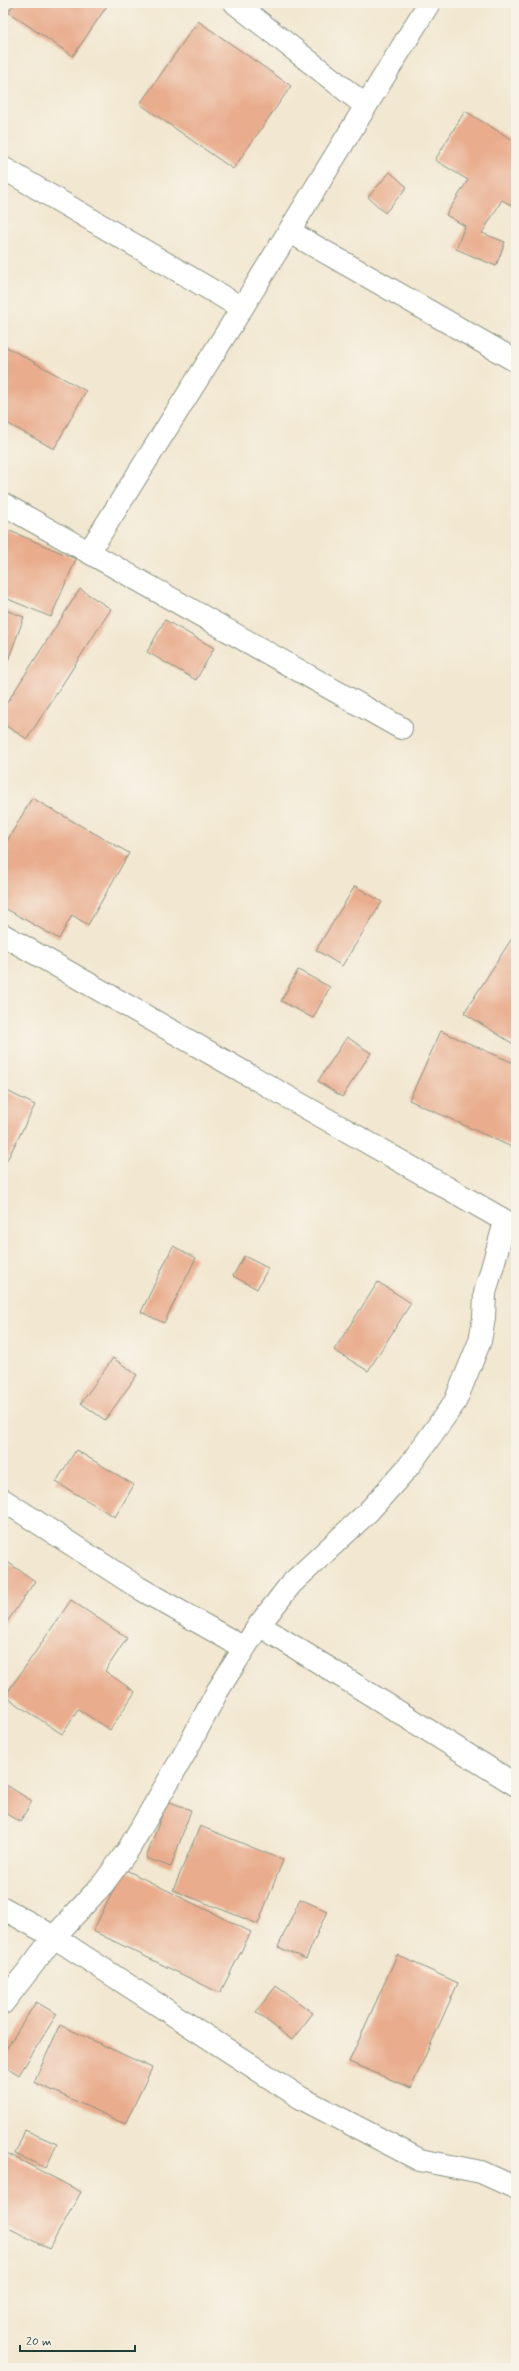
<svg xmlns="http://www.w3.org/2000/svg" width="519" height="2371" font-family="Mynerve,sans-serif">
	<style>
		.building { fill: #e9ad8e }
		.lines { fill: none; stroke-linecap: round; stroke-linejoin: round }
		.street-casing { stroke: #889282; stroke-width: 24 }
		.highway-casing { stroke: #889282; stroke-width: 24 }
		.street { stroke: #fff; stroke-width: 22 }
		.highway { stroke: #fff; stroke-width: 22 }
	</style>
	<rect width="100%" height="100%" fill="#f7f3e8"/>
	<filter id="ink" filterUnits="userSpaceOnUse"><feTurbulence type="fractalNoise" baseFrequency=".025" numOctaves="2"/><feDisplacementMap in="SourceGraphic" scale="8" xChannelSelector="R" yChannelSelector="G"/><feConvolveMatrix kernelMatrix="1 2 1 2 8 2 1 2 1" color-interpolation-filters="sRGB"/></filter>
	<filter id="wash" filterUnits="userSpaceOnUse"><feTurbulence type="fractalNoise" baseFrequency=".012" numOctaves="4" result="noise"/><feDisplacementMap in="SourceGraphic" scale="16" xChannelSelector="R" yChannelSelector="G"/><feGaussianBlur stdDeviation="0.9" result="paint"/><feColorMatrix in="noise" values="0 0 0 0 0 0 0 0 0 0 0 0 0 0 0 0 0 1.4 0 .05"/><feComposite in="paint" operator="in"/></filter>
	<g filter="url(#wash)">
		<rect width="100%" height="100%" fill="#f2e7d0"/>
		<g id="blocks">
			<path class="building" d="M15,3H109L73,56L8,12Z
				M198,21L291,86L233,169L140,104Z
				M465,111L516,142V208L502,200L482,233L505,242L496,266L456,249L465,226L446,215L468,180L435,160Z
				M390,172L407,187L385,213L368,197Z
				M3,345L86,391L54,449L3,421Z
				M3,528L76,559L51,617L3,597Z
				M80,589L111,609L27,739L3,724V709Z
				M3,609L24,617L3,674Z
				M165,620L214,648L196,680L147,652Z
				M32,798L129,853L88,925L72,915L59,939L3,907V848Z
				M355,886L382,902L342,966L316,950Z
				M516,932V1044L515,1045L464,1013Z
				M298,970L330,987L313,1018L281,1001Z
				M441,1031L516,1064V1149L409,1100Z
				M347,1037L371,1053L342,1097L318,1081Z
				M3,1089L35,1105L6,1162L3,1161Z
				M173,1246L196,1258L164,1323L141,1312Z
				M244,1256L268,1268L257,1289L233,1276Z
				M378,1282L411,1303L368,1371L334,1350Z
				M113,1358L137,1375L105,1420L81,1403Z
				M76,1450L134,1485L115,1517L56,1482Z
				M3,1559L35,1581L3,1628Z
				M71,1600L127,1638L105,1671L135,1692L110,1730L78,1709L62,1734L5,1696Z
				M3,1783L32,1801L20,1822L3,1812Z
				M167,1801L191,1810L171,1867L146,1858Z
				M200,1826L283,1860L258,1924L173,1890Z
				M124,1869L251,1932L220,1993L93,1931Z
				M300,1899L327,1911L306,1959L278,1947Z
				M397,1955L458,1983L411,2088L349,2062Z
				M276,1986L313,2013L292,2040L256,2012Z
				M36,2002L57,2014L19,2075L3,2065V2054Z
				M60,2025L152,2068L125,2124L34,2082Z
				M25,2130L57,2144L46,2168L15,2154Z
				M3,2151L81,2192L49,2249L3,2225Z"/>
		</g>
	</g>
	<g filter="url(#ink)">
		<use href="#blocks" fill-opacity="0" stroke="#889282" stroke-width="1"/>
		<g class="lines">
			<g class="street-casing">
				<path id="street" d="M235,3L366,106
					M3,168L242,308
					M290,232L516,361
					M3,504L401,728
					M89,552L242,308L429,3
					M3,1500L139,1588L244,1648
					M259,1625L516,1785
					M3,1908L54,1937L301,2098L420,2160L481,2172L516,2188
					M3,2003L54,1937L103,1884L128,1850L186,1751L218,1690L259,1625L291,1584L368,1512L409,1466L455,1402L480,1341L484,1318L485,1293L505,1222"/>
			</g>
			<g class="highway-casing">
				<path id="highway" d="M3,935L516,1227"/>
			</g>
			<use href="#street" class="street"/>
			<use href="#highway" class="highway"/>
		</g>
	</g>
	<rect width="519" height="2371" fill="none" stroke="#f7f3e8" stroke-width="16"/>
	<path d="M20 2345v6h115v-6" fill="none" stroke="#1f3d34" stroke-width="2"/>
	<text x="26" y="2345" font-size="12" fill="#1f3d34" stroke="#f7f3e8" stroke-width="3" paint-order="stroke">20 m</text>
</svg>
